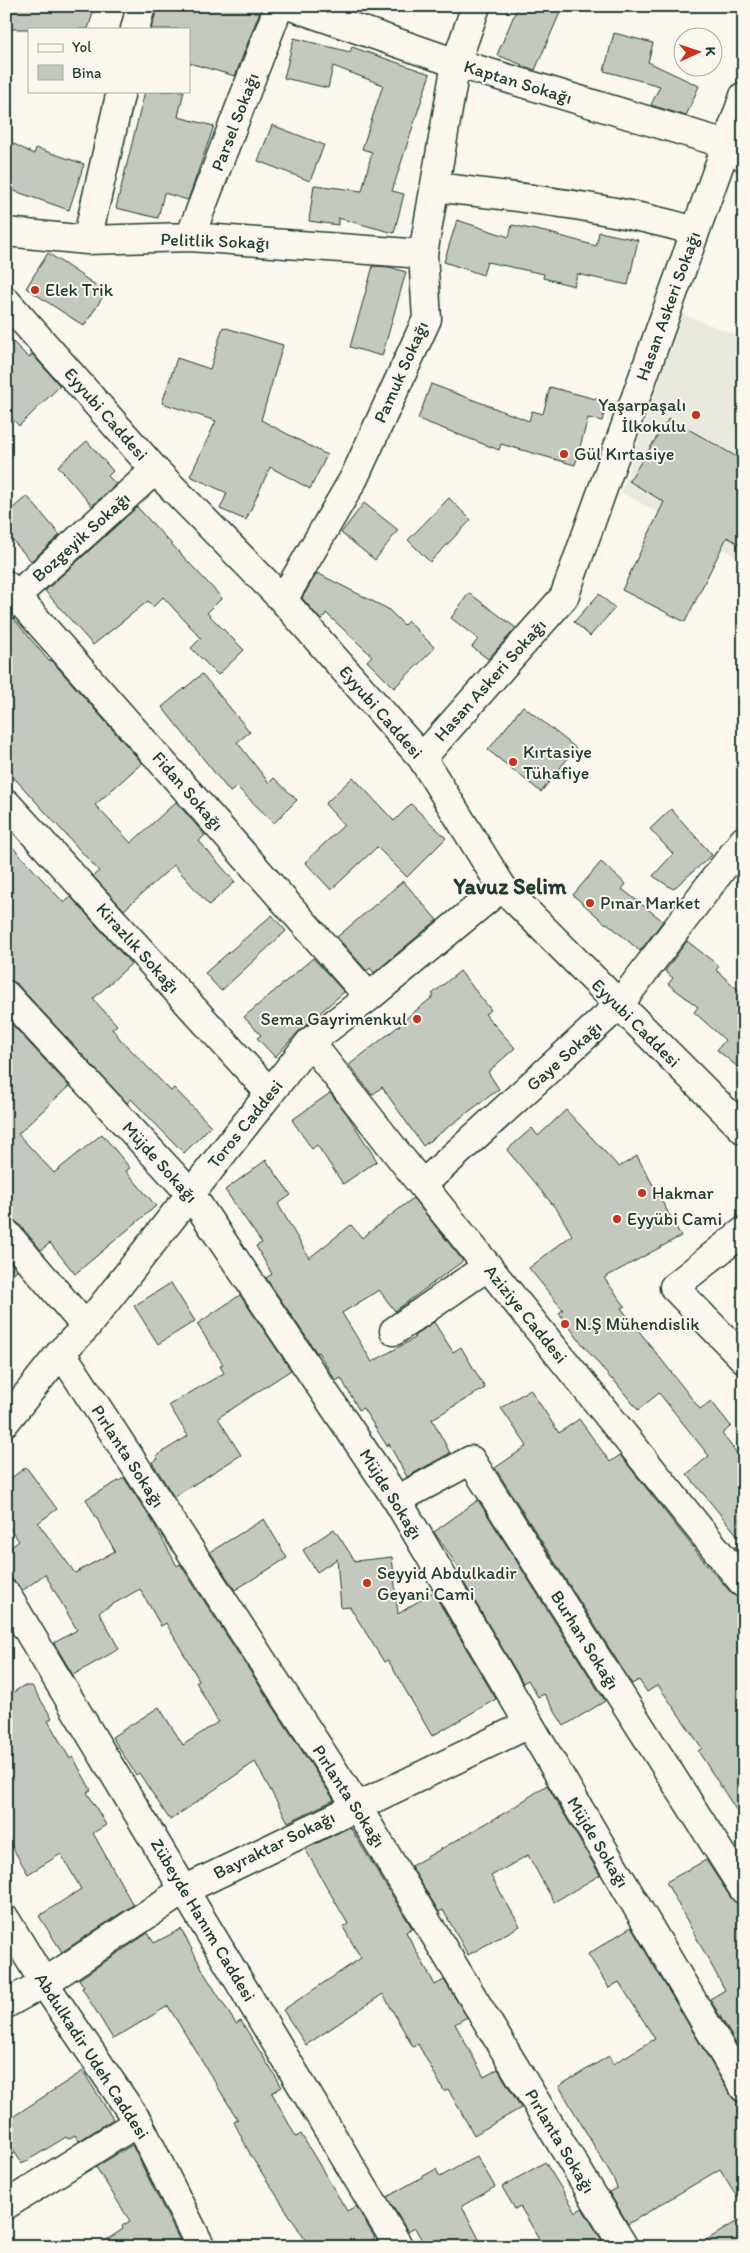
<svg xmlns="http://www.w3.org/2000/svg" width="750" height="2253" font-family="Itim,sans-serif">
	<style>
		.built { fill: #eae9de }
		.building { fill: #c4c9be; stroke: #1f3d34 }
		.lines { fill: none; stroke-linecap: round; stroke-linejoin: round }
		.minor-casing { stroke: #1f3d34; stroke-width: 31 }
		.minor { stroke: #fbf7ec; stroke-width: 28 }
		.poi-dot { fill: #c8321e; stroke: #fbf7ec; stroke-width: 2 }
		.labels { text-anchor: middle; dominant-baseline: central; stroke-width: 4; stroke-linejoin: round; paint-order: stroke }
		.street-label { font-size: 18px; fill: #1f3d34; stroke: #fbf7ec }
		.poi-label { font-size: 18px; fill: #1f3d34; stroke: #fbf7ec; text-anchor: start }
		.district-label { font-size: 22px; font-weight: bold; fill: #1f3d34; stroke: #fbf7ec }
	</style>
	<rect width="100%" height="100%" fill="#fbf7ec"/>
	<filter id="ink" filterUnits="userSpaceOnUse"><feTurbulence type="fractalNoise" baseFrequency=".02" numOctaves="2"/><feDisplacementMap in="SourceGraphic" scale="10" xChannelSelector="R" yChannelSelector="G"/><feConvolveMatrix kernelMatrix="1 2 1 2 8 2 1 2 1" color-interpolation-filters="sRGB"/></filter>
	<g filter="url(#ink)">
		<path class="built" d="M682,314L744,338V561L621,492Z"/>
		<path class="building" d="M6,6H95L88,29H6Z
			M158,6H262L235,76L189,63V29H151Z
			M518,6H563L535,70L497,55Z
			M614,33L653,43L648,62L699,86L686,116L651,105L660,86L604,71Z
			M294,38L350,52L352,47L430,74L392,191L404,194L394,233L338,218V225L309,221L314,185L362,191L372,152L362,149L383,85L333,66L328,88L284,78Z
			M145,91H184L178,117L214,126L188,200L164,193L158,218L116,208Z
			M272,125L324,145L310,181L258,161Z
			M6,140L34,154L36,148L84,164L69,210L6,188Z
			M457,220L509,237L512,225L550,233L596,246L599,232L638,240L628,285L577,274L574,286L543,278L544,274L487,262L483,275L444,262Z
			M48,253L106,292L84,326L26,288Z
			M373,266L389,267L406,272L382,356L350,347Z
			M223,327L283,345L261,420L327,455L310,489L270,467L246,520L220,509L227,493L190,476L216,421L162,403L177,358L210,369Z
			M6,335L29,358L32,354L60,386L19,426L6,412Z
			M431,384L529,421L532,411L543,414L550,387L607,402L602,421L588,418L575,465L501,444L499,450L418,419Z
			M669,418L744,461V547L727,537L685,622L622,590L664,502L629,481Z
			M87,441L113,471L108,476L116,484L92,506L58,466Z
			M27,496L60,535L31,561L6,533V514Z
			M449,498L471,520L430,562L408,540Z
			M364,503L398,530L375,560L341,533Z
			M137,507L222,598L207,613L244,650L218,675L191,648L201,638L163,597L153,607L148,601L93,645L45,591Z
			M317,573L388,609L404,625L408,621L435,648L394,688L367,661L372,656L326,613L322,620L320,619L302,598Z
			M469,593L516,628L488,659L472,647L478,639L451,618Z
			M599,594L615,608L590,636L574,622Z
			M13,618L49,661L51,660L142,763L95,805L131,843L176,802L205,835L199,841L235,882L209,905L174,865L124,910L93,876L99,871L6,769V620Z
			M202,674L250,732L237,742L269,783L274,778L297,800L274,823L237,787L230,792L162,707Z
			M523,706L576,748L541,792L488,750Z
			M353,777L394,821L411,804L446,838L407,877L377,847L331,890L305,862L344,825L325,804Z
			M671,809L712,855L673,889L653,876L673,854L650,829Z
			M6,840L64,903L71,897L131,964L93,999L117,1025L112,1029L121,1040L171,1091L174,1088L211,1126L184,1153L131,1099L127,1103L17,984L6,980Z
			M601,862L626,884L622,889L663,921L640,951L607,923L606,924L573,895Z
			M403,881L437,920L374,973L370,968L367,971L337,937Z
			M272,915L286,931L221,991L205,973Z
			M687,941L719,966L716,970L744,995V1072L717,1050L725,1040L694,1012L698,1007L668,984L673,978L665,971Z
			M313,958L344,992L300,1030L275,1057L257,1038L261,1035L244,1017Z
			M460,971L491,1010L485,1014L515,1048L488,1072L499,1089L423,1146L382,1087L372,1095L349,1065L400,1025L399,1024L434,996L432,994Z
			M6,1018L69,1086L18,1134L54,1173L102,1134L130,1168L126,1171L156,1206L75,1274L50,1243L41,1250L18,1223L6,1218Z
			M330,1093L347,1114L377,1161L343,1184L317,1145L312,1149L292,1120Z
			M566,1110L619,1167L637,1156L681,1236L604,1278L625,1306L621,1308L700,1409L711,1401L731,1426L722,1434L744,1462V1559L735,1547L743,1542L687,1474L709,1456L659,1393L638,1410L613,1379L612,1380L579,1340L559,1313L563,1310L529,1268L572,1235L558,1211L507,1150L532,1128L538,1136Z
			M266,1160L291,1195L278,1204L309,1258L351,1225L362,1238L413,1198L463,1261L395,1311L379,1290L342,1313L372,1362L415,1338L414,1336L434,1322L453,1352L461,1347L485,1388L432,1419L450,1453L407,1477L389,1444L387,1446L363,1408L359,1410L341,1378L336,1381L318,1352L317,1353L266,1278L272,1274L256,1246L262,1243L225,1190Z
			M6,1257L17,1270L6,1280Z
			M171,1283L195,1321L158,1344L134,1306Z
			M240,1295L291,1370L218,1418L241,1455L174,1497L152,1462L158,1459L156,1456L188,1436L169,1405L224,1373L220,1366L223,1364L197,1324Z
			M530,1389L559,1433L579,1419L610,1462L620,1455L708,1566L732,1594L744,1599V1822L698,1751L702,1748L658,1685L647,1692L639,1680L632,1684L495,1468L527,1446L501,1408Z
			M26,1467L57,1509L38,1523L75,1573L115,1551L86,1499L124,1478L153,1522L177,1566L180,1564L334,1800L288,1822L255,1762L170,1820L139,1773L136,1775L112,1737L159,1707L183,1745L218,1722L196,1682L199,1680L166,1623L161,1626L140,1589L99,1612L119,1649L73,1675L54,1643L77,1630L45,1574L22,1591L14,1581L6,1575V1551L19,1541L6,1523V1482Z
			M478,1500L605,1701L564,1726L544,1694L538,1697L528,1680L523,1683L460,1576L463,1574L434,1532Z
			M264,1519L287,1558L235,1590L210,1552Z
			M334,1529L355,1561L392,1557L398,1614L433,1592L496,1699L432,1736L388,1660L384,1662L350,1607L341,1608L337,1559L317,1572L303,1550Z
			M23,1686H32L52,1718L48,1721L70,1759L73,1757L91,1790L87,1792L106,1825L93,1833L133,1905L62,1952L39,1916L81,1889L61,1854L28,1874L6,1837V1697Z
			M547,1785L600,1875L554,1902L528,1855L491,1876L520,1926L468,1955L443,1910L439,1912L411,1866L508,1811Z
			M350,1827L412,1928L406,1932L435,1985L444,1980L467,2017L455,2024L484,2077L498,2069L521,2108L474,2135L448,2089L444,2091L418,2044L413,2047L383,1994L306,2045L283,2010L361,1958L343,1927L348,1924L305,1849Z
			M706,1860L731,1898L740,1905L744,1912V2057L710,1999L725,1990L666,1882Z
			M631,1927L731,2096L736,2101L744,2104V2208L720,2169L628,2224L609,2192L617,2188L614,2180L559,2086L609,2056L613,2064L655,2039L619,1982L609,1988L588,1954Z
			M181,1929L206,1976L236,2024L241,2021L282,2087L272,2093L296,2137L301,2134L347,2211L356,2206L375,2238L360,2247H310L251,2156L234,2122L238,2120L168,2006L113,2039L82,1988L84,1987L79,1979L148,1933L154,1943Z
			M83,2071L113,2119L79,2141L75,2135L68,2139L66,2137L22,2164L6,2138V2130L15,2124L11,2118Z
			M132,2145L183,2247H96L123,2229L122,2226L130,2221L96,2167Z
			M477,2156L495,2187L462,2206L483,2247H426L415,2228L408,2232L387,2197L436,2169L440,2177Z
			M545,2162L576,2212L582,2208L606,2247H544L520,2206L515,2209L502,2187Z
			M744,2217V2247H695Z"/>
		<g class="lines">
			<g class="minor-casing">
				<path id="minor" d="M291,6L456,63L726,144L744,157
					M135,29L141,6
					M435,187C522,198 610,206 695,231
					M6,232L87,240L190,237L423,254
					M190,237L279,6
					M87,240L121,91
					M6,301L155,470L283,600L422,758L502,887L744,1130
					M6,585L369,997
					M283,600L354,478L427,319L423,254L456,63L476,6
					M6,605L155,470
					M422,758L564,597L744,96
					M6,803L270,1093
					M6,995L190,1193L397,1500L744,2088
					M310,1042L422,1185L744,1584
					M422,1185L618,1006L744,840
					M744,1231L674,1287L744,1359
					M6,1233L86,1327
					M394,1331L488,1266
					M61,1352L356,1805L624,2247
					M6,1421L61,1352L86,1327L310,1042L369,997L502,887
					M397,1500L471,1460L744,1890
					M6,1594L399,2247
					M6,1920L44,1983L138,2122L201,2247
					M6,2004L44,1983L184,1890L529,1724
					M6,2205L138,2122"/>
			</g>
			<use href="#minor" class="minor"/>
		</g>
	</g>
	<g class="poi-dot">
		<circle cx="35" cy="290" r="5"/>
		<circle cx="696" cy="415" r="5"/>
		<circle cx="564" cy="454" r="5"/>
		<circle cx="513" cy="762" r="5"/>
		<circle cx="590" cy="903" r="5"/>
		<circle cx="417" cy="1019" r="5"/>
		<circle cx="642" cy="1193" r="5"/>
		<circle cx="617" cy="1219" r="5"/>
		<circle cx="565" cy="1324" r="5"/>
		<circle cx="367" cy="1583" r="5"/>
	</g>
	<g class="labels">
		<g class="street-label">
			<text transform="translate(518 82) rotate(17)">Kaptan Sokağı</text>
			<text transform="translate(235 122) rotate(-69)">Parsel Sokağı</text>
			<text transform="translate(215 241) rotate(2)">Pelitlik Sokağı</text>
			<text transform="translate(668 306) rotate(-70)">Hasan Askeri Sokağı</text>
			<text transform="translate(401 372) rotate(-66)">Pamuk Sokağı</text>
			<text transform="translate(106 414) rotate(49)">Eyyubi Caddesi</text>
			<text transform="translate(81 537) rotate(-42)">Bozgeyik Sokağı</text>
			<text transform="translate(490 680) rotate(-48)">Hasan Askeri Sokağı</text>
			<text transform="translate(381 712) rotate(49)">Eyyubi Caddesi</text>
			<text transform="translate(188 791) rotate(49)">Fidan Sokağı</text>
			<text transform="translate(138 948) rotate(48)">Kirazlık Sokağı</text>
			<text transform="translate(636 1023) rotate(45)">Eyyubi Caddesi</text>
			<text transform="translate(564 1056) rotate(-42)">Gaye Sokağı</text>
			<text transform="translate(245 1124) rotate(-51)">Toros Caddesi</text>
			<text transform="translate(160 1162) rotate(48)">Müjde Sokağı</text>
			<text transform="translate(526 1314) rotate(51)">Aziziye Caddesi</text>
			<text transform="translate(128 1456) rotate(57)">Pırlanta Sokağı</text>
			<text transform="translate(391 1494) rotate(58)">Müjde Sokağı</text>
			<text transform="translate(585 1640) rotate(58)">Burhan Sokağı</text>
			<text transform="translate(349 1796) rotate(57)">Pırlanta Sokağı</text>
			<text transform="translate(598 1842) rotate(59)">Müjde Sokağı</text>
			<text transform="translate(274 1845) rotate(-26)">Bayraktar Sokağı</text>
			<text transform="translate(203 1920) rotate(59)">Zübeyde Hanım Caddesi</text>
			<text transform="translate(92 2056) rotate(57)">Abdulkadir Udeh Caddesi</text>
			<text transform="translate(560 2141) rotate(59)">Pırlanta Sokağı</text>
		</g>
		<g class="poi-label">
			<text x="45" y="290">Elek Trik</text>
			<text x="686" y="405" text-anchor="end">Yaşarpaşalı<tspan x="686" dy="21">İlkokulu</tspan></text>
			<text x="574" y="454">Gül Kırtasiye</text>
			<text x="523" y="752">Kırtasiye<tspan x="523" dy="21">Tühafiye</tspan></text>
			<text x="600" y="903">Pınar Market</text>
			<text x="407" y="1019" text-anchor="end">Sema Gayrimenkul</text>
			<text x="652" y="1193">Hakmar</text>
			<text x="627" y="1219">Eyyübi Cami</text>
			<text x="575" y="1324">N.Ş Mühendislik</text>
			<text x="377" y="1573">Seyyid Abdulkadir<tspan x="377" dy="21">Geyani Cami</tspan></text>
		</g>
		<g class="district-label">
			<text x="510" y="886">Yavuz Selim</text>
		</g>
	</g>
	<rect width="750" height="2253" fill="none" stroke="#fbf7ec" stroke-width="25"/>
	<rect x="12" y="12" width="725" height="2228" fill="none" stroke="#1f3d34" stroke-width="2" filter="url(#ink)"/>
	<rect x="28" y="28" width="162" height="65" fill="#fbf7ec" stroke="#a3ada2"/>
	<rect x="38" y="44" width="25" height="8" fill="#fbf7ec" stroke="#a3ada2"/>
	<text x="72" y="52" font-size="15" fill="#1f3d34">Yol</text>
	<rect x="38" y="65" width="25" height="15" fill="#c4c9be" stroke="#a3ada2"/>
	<text x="72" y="78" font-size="15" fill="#1f3d34">Bina</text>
	<g transform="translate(698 52) rotate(87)"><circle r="24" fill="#fbf7ec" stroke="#a3ada2"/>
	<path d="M0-4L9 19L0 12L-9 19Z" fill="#c8321e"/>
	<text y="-8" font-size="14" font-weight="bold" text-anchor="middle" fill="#1f3d34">K</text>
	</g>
</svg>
